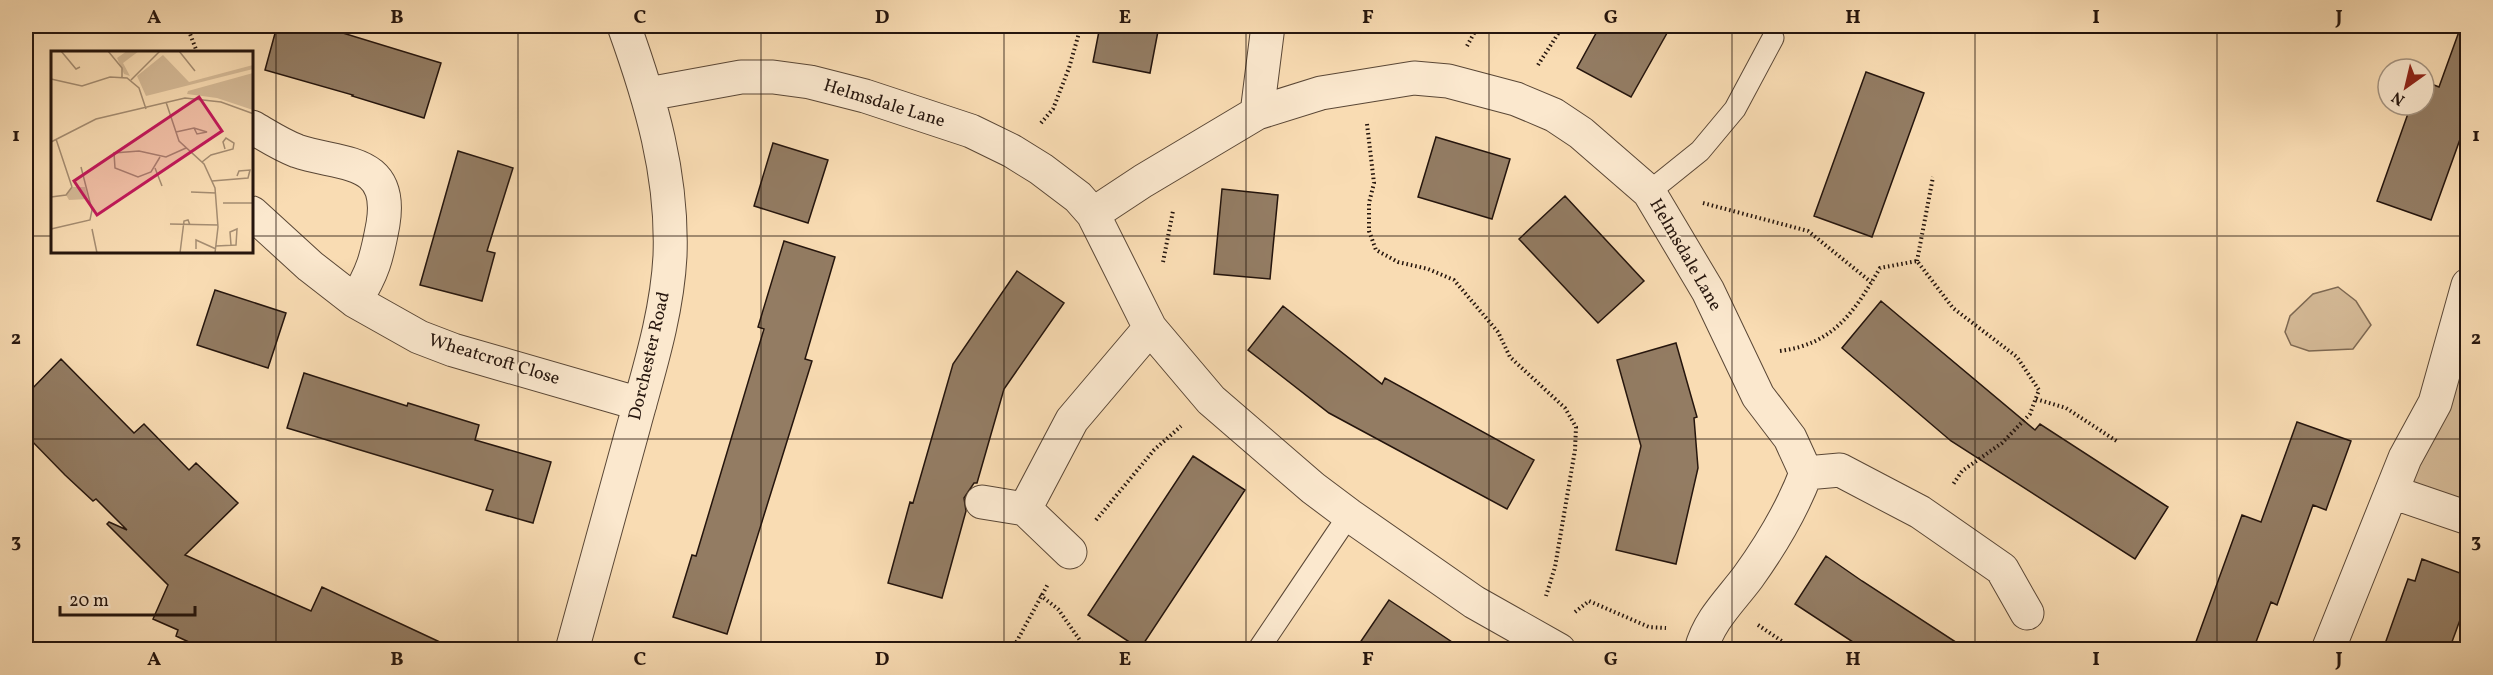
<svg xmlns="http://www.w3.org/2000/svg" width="2493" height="675" font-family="Vollkorn,serif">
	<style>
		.green { fill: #d5ba97; stroke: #7d6852; stroke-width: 1.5 }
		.building { fill: #937c63; stroke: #25150d; stroke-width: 1.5 }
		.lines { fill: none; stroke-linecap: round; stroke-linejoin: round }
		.service-casing { stroke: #5a4736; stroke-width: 23 }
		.minor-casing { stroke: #5a4736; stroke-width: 35 }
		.path { stroke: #25150d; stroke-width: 4; stroke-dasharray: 1.5 3; stroke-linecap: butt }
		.service { stroke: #fbe8ce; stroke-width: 21 }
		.minor { stroke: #fbe8ce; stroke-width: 33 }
		.grid { fill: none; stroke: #25150d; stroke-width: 1.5; stroke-opacity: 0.55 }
		.labels { text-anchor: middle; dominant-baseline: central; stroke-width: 4.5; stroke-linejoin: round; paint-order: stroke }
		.street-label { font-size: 18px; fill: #25150d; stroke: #fbe8ce }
		.inset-road { fill: none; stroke: #a48c71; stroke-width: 1.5 }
		.view { fill: #c2185b; fill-opacity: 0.15; stroke: #c2185b; stroke-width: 3 }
		.inset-edge { fill: none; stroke: #25150d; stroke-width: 3 }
		.neatline { fill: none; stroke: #25150d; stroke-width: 2 }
		.grid-label { font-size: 20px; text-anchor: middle; font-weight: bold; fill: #25150d }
	</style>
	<rect width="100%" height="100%" fill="#f9dcb3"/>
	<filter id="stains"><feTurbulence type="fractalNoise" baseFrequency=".00333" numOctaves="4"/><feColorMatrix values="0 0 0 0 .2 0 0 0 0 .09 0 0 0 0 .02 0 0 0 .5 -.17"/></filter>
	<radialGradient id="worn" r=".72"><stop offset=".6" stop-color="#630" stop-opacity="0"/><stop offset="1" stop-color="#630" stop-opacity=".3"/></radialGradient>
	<path class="green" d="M2338,287L2356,301L2371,325L2353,349L2309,351L2291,345L2285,332L2290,316L2313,294Z
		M2468,305L2467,518L2392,492Z"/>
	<path class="building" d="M277,26H320L441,63L424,118L352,96L353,95L265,70Z
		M1100,26H1159L1150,73L1093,62Z
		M1600,26H1671L1631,97L1577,68Z
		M2461,26H2468V117L2431,220L2377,201L2411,105H2424V81L2439,87Z
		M1866,72L1924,93L1872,237L1814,216Z
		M1436,137L1510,159L1492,219L1418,197Z
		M773,143L828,160L808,223L754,206Z
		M458,151L513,168L487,251L495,253L482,301L420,285Z
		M1222,189L1278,195L1270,279L1214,274Z
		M1565,196L1644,281L1598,323L1519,239Z
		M784,241L835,257L805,359L812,361L727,634L673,617L692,555L696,556L764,329L758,327Z
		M1017,271L1064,303L1004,389L977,483H974L964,498L966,511L942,598L888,583L910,502L913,503L953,364Z
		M215,290L286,313L268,368L197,345Z
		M1881,301L2035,430L2040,424L2168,507L2135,559L1951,441L1842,348Z
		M1283,306L1382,384L1385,378L1534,460L1507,509L1329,413L1248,350Z
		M1676,343L1697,417L1694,418L1698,468L1676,564L1616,550L1641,446L1617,360Z
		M61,359L134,433L144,424L189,470L196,463L238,503L185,555L311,611L322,587L457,650H206L176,636L178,630L153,619L168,585L107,524L109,522L127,530L96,499L93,501L65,475L26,435V395Z
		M304,373L407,406L408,403L479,425L475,440L551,462L533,523L486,510L493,490L287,428Z
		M2297,422L2351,441L2326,510L2313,505L2277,605L2271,602L2253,650H2193L2242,515L2261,522Z
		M1193,456L1245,490L1140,649L1088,615Z
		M1826,556L1862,581L1968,650H1865L1795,604Z
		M2422,559L2468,576V598L2449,650H2407L2386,641L2408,579L2415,581Z
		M1389,600L1464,650H1355Z"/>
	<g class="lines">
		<g class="service-casing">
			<path id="service" d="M1649,192L1700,151L1735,109L1773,38
				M1258,650L1349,515"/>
		</g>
		<g class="minor-casing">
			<path id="minor" d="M648,94L741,77H773L810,82L865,96L971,131L1012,151L1041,169L1078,197L1093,214L1150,328L1211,400L1313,488L1349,515L1474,602L1559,650
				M1257,113L1268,26
				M252,127C266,135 281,145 297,151C341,166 394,157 383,224C377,257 373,273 355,301
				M252,213L310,266L355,301L419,337L453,350L640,404
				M1093,214L1143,181L1257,113L1321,93L1414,78L1448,81L1516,99L1554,115L1581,133L1649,192L1708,291L1758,396L1790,438L1806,473C1792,510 1771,545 1748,577C1730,601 1709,620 1701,650
				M1806,473L1840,470L1920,512L2002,569L2027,613
				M2392,492L2468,518
				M982,502L1025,509L1070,552
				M1025,509L1072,420L1150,328
				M572,650C593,575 613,500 634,425C649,370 667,314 670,256C673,175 651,101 624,26
				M2328,650L2405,458L2435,403L2468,285"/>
		</g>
		<path class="path" d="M187,26L197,52
			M1467,46L1478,26
			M1538,65L1563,26
			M1041,123L1053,109L1069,68L1081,26
			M1367,124L1374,183L1369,203V231L1376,250L1398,262L1428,269L1454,280L1498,332L1510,357L1565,408L1576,427L1575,450L1555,567L1546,596
			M1703,203L1808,231L1871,282
			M1917,261L1933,177
			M1163,262L1173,211
			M1780,351C1834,344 1854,312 1880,268L1917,261L1953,308L2017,357L2039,390L2030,414L2002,443L1962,471L1952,486
			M2036,399L2066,408L2118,442
			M1096,520L1154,450L1181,426
			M1040,595L1058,609L1084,646L1089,650
			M1575,612L1589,601L1649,627L1666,628
			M1758,625L1795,650
			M1012,650L1048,584
			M1991,650L1999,641"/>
		<use href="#service" class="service"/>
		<use href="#minor" class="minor"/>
	</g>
	<path class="grid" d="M276,26V650M518,26V650M761,26V650M1004,26V650M1246,26V650M1489,26V650M1732,26V650M1975,26V650M2217,26V650M26,236H52M252,236H2468M26,439H2468"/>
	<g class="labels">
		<g class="street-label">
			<text transform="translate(884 104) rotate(17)">Helmsdale Lane</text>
			<text transform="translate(1685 255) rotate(60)">Helmsdale Lane</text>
			<text transform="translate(650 356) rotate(-77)">Dorchester Road</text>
			<text transform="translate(494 360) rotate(17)">Wheatcroft Close</text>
		</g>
	</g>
	<g transform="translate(51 51)">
		<rect width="202" height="202" fill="#f9dcb3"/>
		<path d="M76,0H88L72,12L79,25L73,23L66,7ZM112,4L138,31L202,14V18L95,45L86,25ZM202,22V59L166,47L136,43L137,40ZM21,136H34L37,148L18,149L15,144Z" fill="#d5ba97"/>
		<path class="inset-road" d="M10,0L25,18L29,16M57,0L71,17V26M128,0L144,20M0,28L31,35L59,26L76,27L88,37L95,58M80,29L109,0M115,51L128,90L153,113L164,137L167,176L164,202M125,81L143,77L156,81L146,83L143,77M5,88L21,136M0,91L45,68L134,47L170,51L203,63M109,106L100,121L87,126L64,117L63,102L88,100L115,106L135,97M151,111L160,104L182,98L183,92L175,87L172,91L174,98M104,117L111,135M161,130L197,127L199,119L188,120L186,125M140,141L165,142M0,146L15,144L21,136M172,152H203M119,173L167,174M0,178L39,169L41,159L30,116M41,178L46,202M165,195L185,194L186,178L179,181L180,194M145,198V189L165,198M129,202L133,170L137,169L139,174"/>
		<path class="view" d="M148,46L171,80L46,164L23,130Z"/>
		<rect width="202" height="202" class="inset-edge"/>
	</g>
	<rect width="2493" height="675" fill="none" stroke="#f9dcb3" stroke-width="66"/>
	<g transform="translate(2406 87) rotate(214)"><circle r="28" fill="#fbe8ce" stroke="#a59481" stroke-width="1.5"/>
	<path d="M0-4.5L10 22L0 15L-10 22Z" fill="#8f2418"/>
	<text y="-9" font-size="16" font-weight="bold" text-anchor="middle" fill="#25150d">N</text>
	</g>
	<path d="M60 606v9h135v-9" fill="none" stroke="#25150d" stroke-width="3"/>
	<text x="69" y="606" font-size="18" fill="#25150d" stroke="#fbe8ce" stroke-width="4.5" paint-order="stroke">20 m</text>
	<rect x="33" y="33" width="2427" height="609" class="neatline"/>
	<g class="grid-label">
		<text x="154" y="23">A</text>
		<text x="397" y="23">B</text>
		<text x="640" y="23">C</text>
		<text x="882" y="23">D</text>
		<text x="1125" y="23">E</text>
		<text x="1368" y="23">F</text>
		<text x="1611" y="23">G</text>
		<text x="1853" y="23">H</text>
		<text x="2096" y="23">I</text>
		<text x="2339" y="23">J</text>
		<text x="16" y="141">1</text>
		<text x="2476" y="141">1</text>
		<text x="16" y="344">2</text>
		<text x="2476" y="344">2</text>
		<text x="16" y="547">3</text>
		<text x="2476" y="547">3</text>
		<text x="154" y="665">A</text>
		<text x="397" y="665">B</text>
		<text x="640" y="665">C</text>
		<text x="882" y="665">D</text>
		<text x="1125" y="665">E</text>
		<text x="1368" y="665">F</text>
		<text x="1611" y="665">G</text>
		<text x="1853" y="665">H</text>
		<text x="2096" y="665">I</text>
		<text x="2339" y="665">J</text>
	</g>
	<rect width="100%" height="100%" filter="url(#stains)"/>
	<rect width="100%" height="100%" fill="url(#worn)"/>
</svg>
